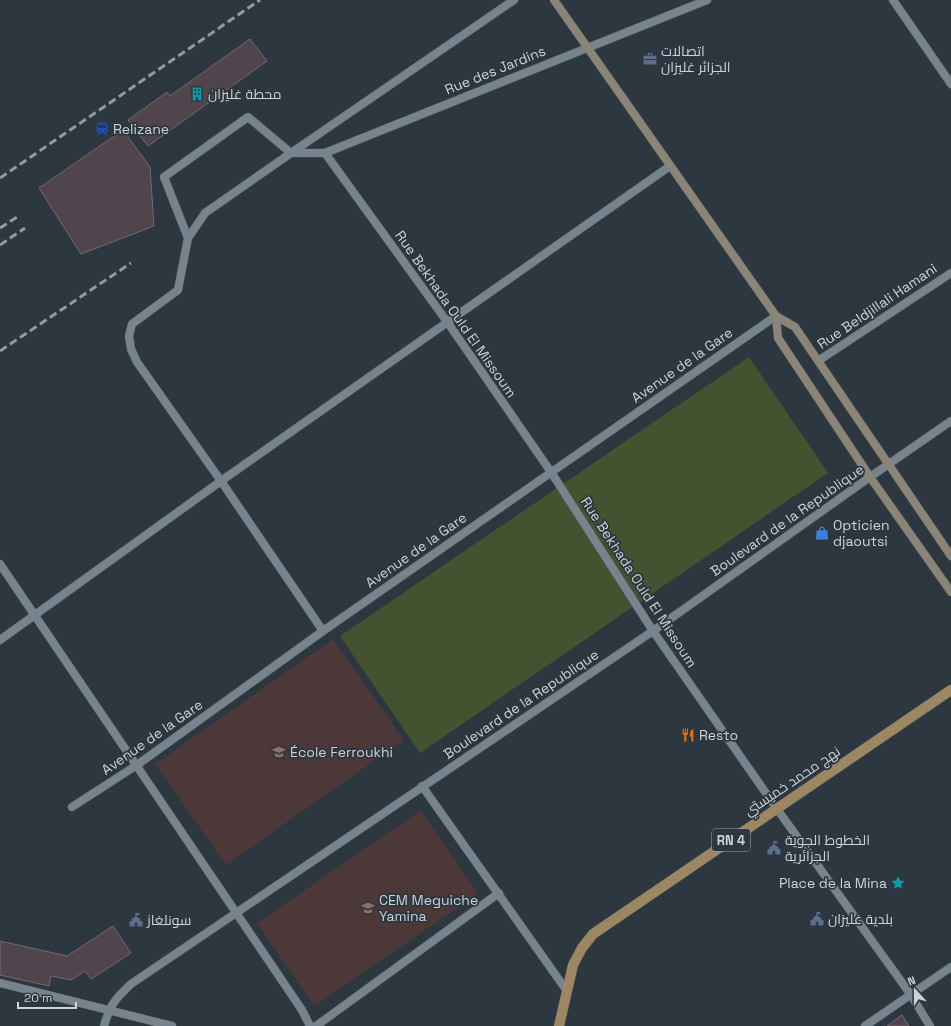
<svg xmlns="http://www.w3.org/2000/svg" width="951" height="1026" font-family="'Space Grotesk',Cairo,sans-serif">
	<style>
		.education { fill: #4c3739 }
		.green { fill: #45522f }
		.building { fill: #51454d; stroke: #766972 }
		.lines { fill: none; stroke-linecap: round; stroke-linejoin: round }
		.lane-casing { stroke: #4b545b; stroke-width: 9 }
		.street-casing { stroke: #4b545b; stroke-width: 9 }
		.secondary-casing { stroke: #4b545b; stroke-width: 9 }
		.primary-casing { stroke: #4b545b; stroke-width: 11 }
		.lane { stroke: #77848d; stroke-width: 8 }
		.street { stroke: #77848d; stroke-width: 8 }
		.secondary { stroke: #8a8577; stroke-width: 8 }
		.primary { stroke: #9d8662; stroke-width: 10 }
		.rail { stroke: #9299a0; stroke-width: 3; stroke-dasharray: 8 4; stroke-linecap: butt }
		.labels { text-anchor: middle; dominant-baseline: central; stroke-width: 3.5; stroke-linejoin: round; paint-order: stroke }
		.shield { fill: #2c373f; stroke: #9ca4aa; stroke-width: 1 }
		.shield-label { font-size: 13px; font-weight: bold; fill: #ccd2d8 }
		.poi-label { font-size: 14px; fill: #ccd2d8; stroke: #2c373f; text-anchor: start }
		.street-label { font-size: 14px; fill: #ccd2d8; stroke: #2c373f }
	</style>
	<rect width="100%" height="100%" fill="#2c373f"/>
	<path class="education" d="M333,639L404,740L226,865L155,764Z
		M421,810L478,894L314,1006L257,923Z"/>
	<path class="green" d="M749,357L828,473L420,753L340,636Z"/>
	<path class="building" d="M250,39L267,61L148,146L128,120L167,92L170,96Z
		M123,130L150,167L154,226L81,254L39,188Z
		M113,926L131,953L91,979L85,971L71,980L51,976L49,986L0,975V941L67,956Z
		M902,1015L909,1026H887Z"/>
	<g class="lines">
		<g class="lane-casing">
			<path id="lane" d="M188,238L164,177L248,117L291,153"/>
		</g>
		<g class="street-casing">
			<path id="street" d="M893,0L951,84
				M291,153H325L707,0
				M325,153L448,323L551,472L653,631L777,809L911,995L930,1026
				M818,361L951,273
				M0,564L302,1010L310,1026
				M323,631L221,481L137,362L131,349L129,336L132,324L178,290L188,238L205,213L291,153L514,0
				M0,640L221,481L670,166
				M422,786L567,991
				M72,807L137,765L323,631L776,316
				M0,983L172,1026
				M104,1026C110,1005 115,999 131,984L653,631L870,477L951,421
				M316,1026L499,893
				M865,1026L951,967"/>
		</g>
		<g class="secondary-casing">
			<path id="secondary" d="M554,0L776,316L795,327L951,556
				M776,316L778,338L870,477L951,592"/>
		</g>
		<g class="primary-casing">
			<path id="primary" d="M559,1026L573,965L582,948L593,934L951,690"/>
		</g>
		<use href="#lane" class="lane"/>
		<use href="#street" class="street"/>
		<use href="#secondary" class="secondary"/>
		<use href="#primary" class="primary"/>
		<path class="rail" d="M0,178L260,0
			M0,228L17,217
			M0,245L25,228
			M0,351L131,263"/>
	</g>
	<defs>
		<g id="office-bare" transform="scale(1.08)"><path d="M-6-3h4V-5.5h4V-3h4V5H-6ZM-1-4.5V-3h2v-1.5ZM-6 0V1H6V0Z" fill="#5c6f8a" stroke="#2c373f" stroke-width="2.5" paint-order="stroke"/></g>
		<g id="building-bare" transform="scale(1.08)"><path d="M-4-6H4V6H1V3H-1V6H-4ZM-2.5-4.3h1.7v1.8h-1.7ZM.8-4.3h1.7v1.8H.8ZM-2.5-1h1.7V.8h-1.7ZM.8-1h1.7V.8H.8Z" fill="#0f9aa8" stroke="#2c373f" stroke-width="2.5" paint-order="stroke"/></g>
		<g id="station-bare" transform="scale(1.08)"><path d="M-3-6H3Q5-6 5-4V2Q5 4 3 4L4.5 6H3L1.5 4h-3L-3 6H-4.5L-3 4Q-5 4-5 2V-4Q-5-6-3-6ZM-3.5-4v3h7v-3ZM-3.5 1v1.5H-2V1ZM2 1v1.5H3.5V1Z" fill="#1a4fb4" stroke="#2c373f" stroke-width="2.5" paint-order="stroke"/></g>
		<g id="shop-bare" transform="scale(1.08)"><path d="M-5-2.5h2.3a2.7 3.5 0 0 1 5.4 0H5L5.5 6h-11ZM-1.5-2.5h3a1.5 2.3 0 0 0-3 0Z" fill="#3f7fe0" stroke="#2c373f" stroke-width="2.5" paint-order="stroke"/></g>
		<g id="restaurant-bare" transform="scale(1.08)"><path d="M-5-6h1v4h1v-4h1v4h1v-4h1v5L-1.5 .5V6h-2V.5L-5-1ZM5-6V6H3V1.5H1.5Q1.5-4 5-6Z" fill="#e8710a" stroke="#2c373f" stroke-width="2.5" paint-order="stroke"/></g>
		<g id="school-bare" transform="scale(1.08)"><path d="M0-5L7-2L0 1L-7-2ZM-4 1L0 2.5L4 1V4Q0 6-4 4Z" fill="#8d6e63" stroke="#2c373f" stroke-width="2.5" paint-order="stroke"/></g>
		<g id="civic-bare" transform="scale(1.08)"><path d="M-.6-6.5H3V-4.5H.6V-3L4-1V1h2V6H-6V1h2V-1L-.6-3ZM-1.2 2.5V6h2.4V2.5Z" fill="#5c6f8a" stroke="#2c373f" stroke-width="2.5" paint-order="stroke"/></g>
		<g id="sight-bare" transform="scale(1.08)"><path d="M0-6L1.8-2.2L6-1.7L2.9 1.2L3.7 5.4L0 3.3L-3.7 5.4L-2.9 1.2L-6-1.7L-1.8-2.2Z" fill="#0f9aa8" stroke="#2c373f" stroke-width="2.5" paint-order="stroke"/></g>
	</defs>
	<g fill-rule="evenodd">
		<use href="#office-bare" x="650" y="59"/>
		<use href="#building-bare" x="197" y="94"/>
		<use href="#station-bare" x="102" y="129"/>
		<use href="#shop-bare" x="822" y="533"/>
		<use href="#restaurant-bare" x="688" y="735"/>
		<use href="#school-bare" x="279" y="752"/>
		<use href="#civic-bare" x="774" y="848"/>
		<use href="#sight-bare" x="898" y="883"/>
		<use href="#school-bare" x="368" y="908"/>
		<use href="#civic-bare" x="817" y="919"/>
		<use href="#civic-bare" x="136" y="920"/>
	</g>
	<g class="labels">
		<rect class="shield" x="712" y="829" width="38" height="22" rx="3"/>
		<g class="shield-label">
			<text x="731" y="840">RN 4</text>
		</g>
		<g class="poi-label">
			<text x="661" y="51">اتصالات<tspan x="661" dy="16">الجزائر غليزان</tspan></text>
			<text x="208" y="94">محطة غليزان</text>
			<text x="113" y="129">Relizane</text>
			<text x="833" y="525">Opticien<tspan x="833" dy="16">djaoutsi</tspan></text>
			<text x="699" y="735">Resto</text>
			<text x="290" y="752">École Ferroukhi</text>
			<text x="785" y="840">الخطوط الجوية<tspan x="785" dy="16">الجزائرية</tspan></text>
			<text x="887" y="883" text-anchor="end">Place de la Mina</text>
			<text x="379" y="900">CEM Meguiche<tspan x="379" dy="16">Yamina</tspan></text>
			<text x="828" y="919">بلدية غليزان</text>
			<text x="147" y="920">سونلغاز</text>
		</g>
		<g class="street-label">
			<text transform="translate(495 70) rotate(-22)">Rue des Jardins</text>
			<text transform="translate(877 306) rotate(-34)">Rue Beldjillali Hamani</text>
			<text transform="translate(456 314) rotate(55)">Rue Bekhada Ould El Missoum</text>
			<text transform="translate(682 365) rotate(-35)">Avenue de la Gare</text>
			<text transform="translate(787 520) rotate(-35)">Boulevard de la Republique</text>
			<text transform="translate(416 550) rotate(-35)">Avenue de la Gare</text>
			<text transform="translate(639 582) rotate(57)">Rue Bekhada Ould El Missoum</text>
			<text transform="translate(521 704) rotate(-34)">Boulevard de la Republique</text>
			<text transform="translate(152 737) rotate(-35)">Avenue de la Gare</text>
			<text transform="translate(792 781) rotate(-34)">نهج محمد خميستي</text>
		</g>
	</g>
	<g transform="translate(915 990) rotate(339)" stroke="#2c373f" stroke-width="3" paint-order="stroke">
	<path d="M0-3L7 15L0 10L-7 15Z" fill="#ccd2d8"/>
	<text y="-6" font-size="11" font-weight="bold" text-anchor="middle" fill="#ccd2d8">N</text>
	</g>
	<path d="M18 1002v6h58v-6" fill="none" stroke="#ccd2d8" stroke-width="2"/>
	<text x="24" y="1002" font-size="12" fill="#ccd2d8" stroke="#2c373f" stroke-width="3" paint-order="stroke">20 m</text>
</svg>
